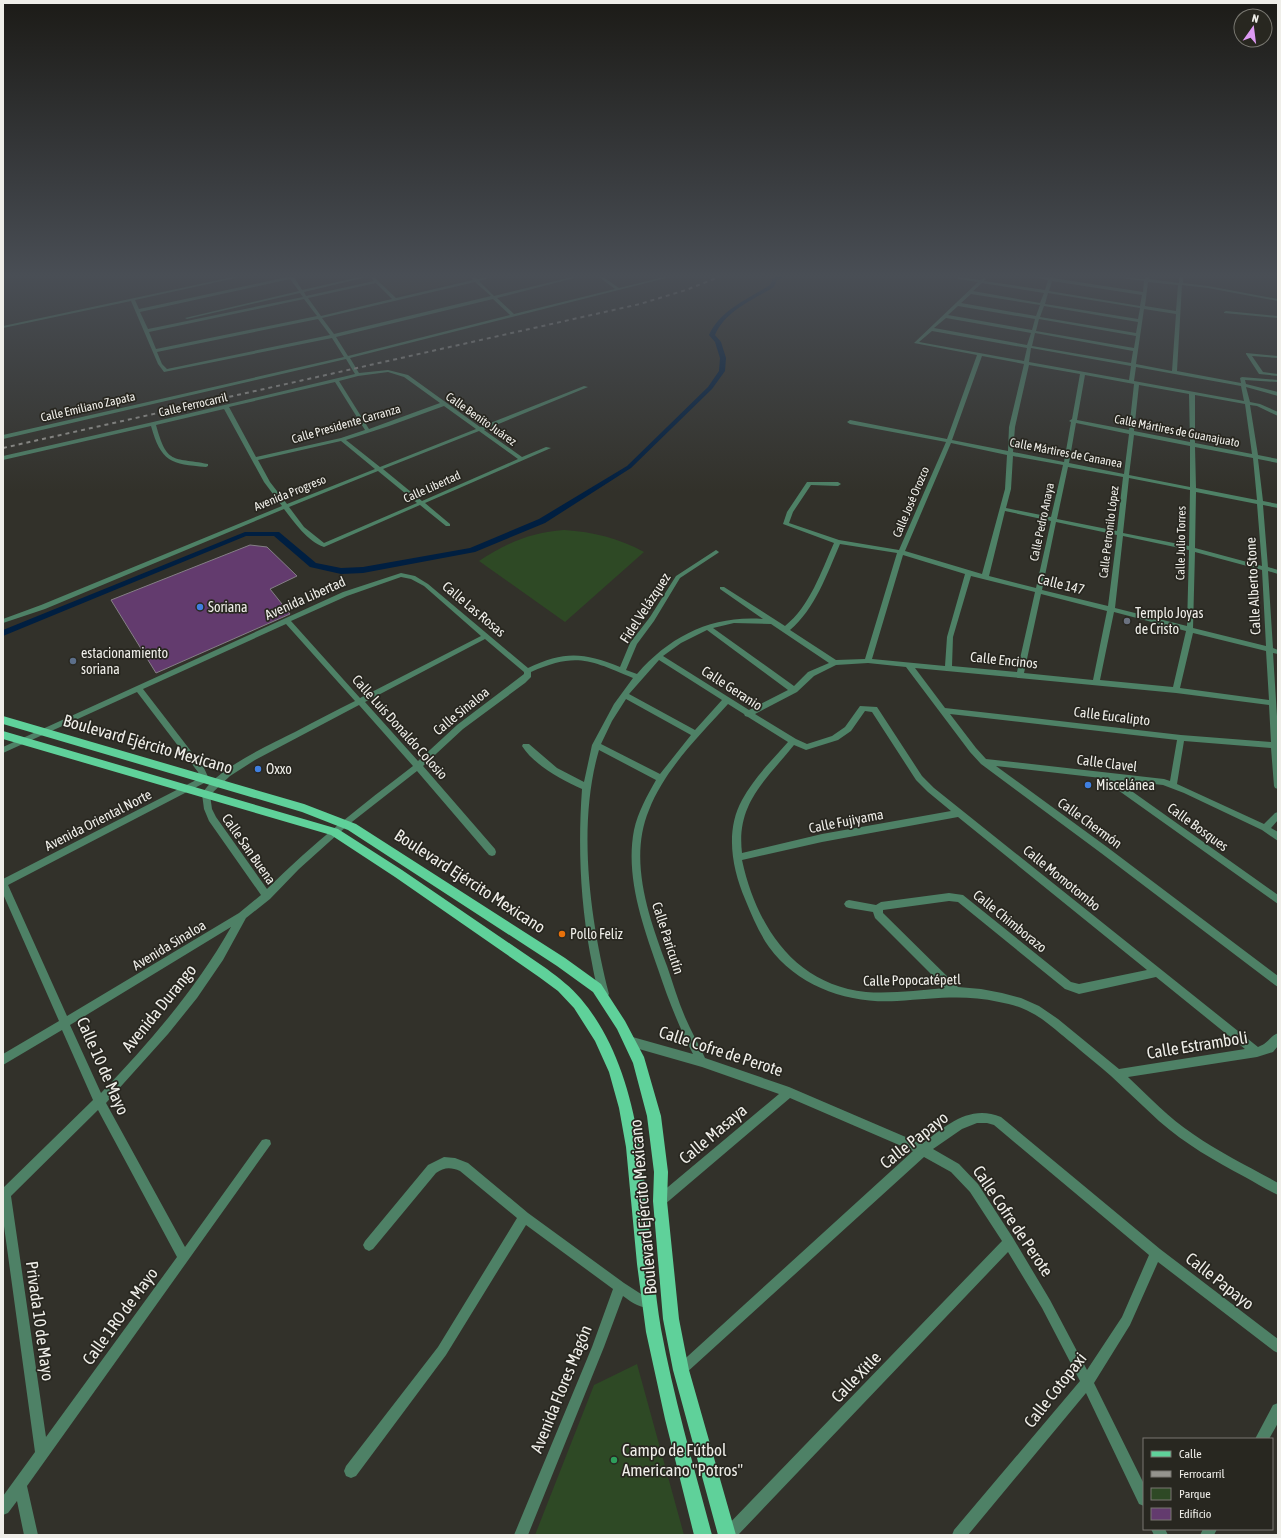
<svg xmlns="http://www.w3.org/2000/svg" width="1281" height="1538" font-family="'Asap Condensed',sans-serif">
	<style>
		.built { fill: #3b382b }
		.green { fill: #2e4925 }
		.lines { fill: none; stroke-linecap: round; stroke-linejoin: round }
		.canal { fill: #001f41; fill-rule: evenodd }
		.building { fill: #633b6e; stroke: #857f86 }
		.minor { fill: #4e8166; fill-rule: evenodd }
		.primary { fill: #5fd19a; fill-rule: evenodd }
		.rail { stroke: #95948e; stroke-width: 2; stroke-dasharray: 4 4; stroke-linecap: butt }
		.shop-dot { fill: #3f7fe0; stroke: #282720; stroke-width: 1.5 }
		.worship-dot { fill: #6b7280; stroke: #282720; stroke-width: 1.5 }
		.service-dot { fill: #5c6f8a; stroke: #282720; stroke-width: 1.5 }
		.food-dot { fill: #e8710a; stroke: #282720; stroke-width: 1.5 }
		.leisure-dot { fill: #2e9e5b; stroke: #282720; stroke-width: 1.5 }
		.labels { text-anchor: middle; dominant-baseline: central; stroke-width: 3.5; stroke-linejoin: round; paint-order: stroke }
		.far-street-label { font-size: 12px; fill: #efeee9; stroke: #282720 }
		.street-label { font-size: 14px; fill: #efeee9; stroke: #282720 }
		.poi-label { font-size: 14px; fill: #efeee9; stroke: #282720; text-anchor: start }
		.near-street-label { font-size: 17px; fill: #efeee9; stroke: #282720 }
		.near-poi-label { font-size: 17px; fill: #efeee9; stroke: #282720; text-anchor: start }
	</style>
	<rect width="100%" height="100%" fill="#32312a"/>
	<path class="built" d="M376,277H465L468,280L394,296Z"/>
	<path class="green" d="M564,530C594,532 618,538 644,552L565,622L479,561C506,543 532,532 564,530Z
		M637,1364L684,1535H535L594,1385Z"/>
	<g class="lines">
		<path class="canal" d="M776,277H784L777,280L774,287C753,300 725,311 715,335L721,342L726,358L725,371L712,389L631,468L545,523L475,552L363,573L341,574L310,567L274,536H246L3,636V630L245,532H279L316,563L341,568L363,567L470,548L539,519L627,466L708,387L719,371L720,358L715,342L709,335C720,310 748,299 770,285L773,278Z"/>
	</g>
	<path class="building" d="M250,545L267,547L297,576L270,589L290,614L156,673L111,600Z"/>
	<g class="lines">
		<path class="minor" d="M233,277H240L135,300L139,309L287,277H294L302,290L360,277H367L304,292L306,296L374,281L370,277H374L396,298L473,280L472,278L474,277L477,279L492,277L479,281L494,296L572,277H578L497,298L514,314L615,289L599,277H603L619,288L664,277H670L350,358L359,373L388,370L408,375L480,427L584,386L588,387L484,430L522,457L546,447L551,448L425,503L450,524V526H446L420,505L324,547C307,541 295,523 284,509L45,609L3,623V619L41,605L282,506L264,482L224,409L156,425C167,465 172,457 208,464V466L206,467C171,464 161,462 151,426L3,460V456L153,422L355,374L346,359L3,439V435L344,357L332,338L164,372L158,364L131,301L3,328V326ZM290,279L299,291L185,318L187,319L300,293L303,297L148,329L140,312ZM475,282L491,296L334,334L322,318ZM376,283L392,299L321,316L308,298ZM304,299L317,316L156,349L149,332ZM493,299L510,315L348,356L336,337ZM318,319L330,335L167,369L162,364L157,352ZM388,372L404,377L440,403L369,429L339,381L358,376ZM335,382L365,430L341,438L256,457L229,407ZM444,406L476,429L380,467L346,440L389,426ZM479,431L518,459L422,501L383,469ZM341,441L375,469L287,504L270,482L258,460ZM378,471L417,503L324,543L304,527L289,507Z
			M958,277L980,280L984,278L986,279L984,281L1045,290L1048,280L1034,277H1053V278L1143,292L1144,281L1114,277L1145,279V277H1149V279L1179,283V277H1183V283L1208,286L1278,299V301L1208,288L1182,285L1177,371L1241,383L1240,378L1242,377L1278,380V382L1245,380L1246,384L1278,392V396L1246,387L1250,402L1260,404L1278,412V416L1257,406L1250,405L1258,455L1278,459V463L1258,459L1263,501L1278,504V508L1263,505L1268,567L1278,570V574L1268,571L1273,648L1278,650V654L1273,653L1278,732V789L1275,788L1274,786L1271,748L1184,741L1177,784L1264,824L1275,813L1278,812V820L1271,828L1278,832V841L1262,830L1184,793L1163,785L1116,780L1278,895V904L1101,778L996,766L1107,847L1278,976V987L1275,985L1101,853L981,764L970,752L906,667L868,663L836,665L814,676L797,692L755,714L796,739L807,744L832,736L845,727L860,706L877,707L922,776L934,788L1258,1047C1269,1043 1270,1036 1278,1033V1046L1273,1052L1257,1057L1128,1077C1149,1097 1169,1118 1193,1134C1220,1153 1250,1167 1278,1183V1195C1267,1190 1256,1183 1245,1177C1215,1161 1185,1144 1159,1121C1143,1106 1127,1091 1111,1076C1099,1065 1085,1055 1073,1044C1059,1033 1046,1020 1030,1012C1021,1007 1010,1004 999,1002C962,994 934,999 897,1001C849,1004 798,987 769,947C759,933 752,916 745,899C732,868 725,831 742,800C754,778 772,760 788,742L748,717L745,716L744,714L728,704C699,736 665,769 649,810C628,860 649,918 667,966C673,983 678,1001 685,1017C691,1031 699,1045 705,1058L789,1087L922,1144C946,1126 969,1104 1001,1117L1160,1249L1278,1339V1353L1274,1351L1158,1262L1130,1325L1094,1383L1144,1484V1506L1139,1504L1086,1393L968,1535H952L954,1530L1080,1381L1042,1308L1008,1252L738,1535H721L723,1530L1002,1241L970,1192L951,1172L924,1157L685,1374L681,1376L677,1374L675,1370L677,1366L913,1151L790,1098L664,1205L660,1207L656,1205L654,1201L656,1197L779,1094L702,1067L625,1045L624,1041L625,1037L629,1036L693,1054C679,1027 668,999 658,969C643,926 625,877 634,830C638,812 647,796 656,780L599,750C577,825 590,920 609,994L607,997L604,999L601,997C595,984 593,967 590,953C580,898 578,844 582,789C562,780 534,765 522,746L523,744H529L557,768L584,782L592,745L614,704L633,678C590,660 576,652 531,672V677L525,683L463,729L423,766L495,849L496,852L495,855L492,856L489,855L417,771L348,825L299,869L270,899L246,918L223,960L197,998L168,1034L106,1103L185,1247L262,1140L266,1139L270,1140L271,1144L27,1486L38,1535H24L17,1501L8,1513L3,1515V1496L35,1452L3,1219V1188L93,1100L62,1030L3,1065V1054L59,1021L3,894V879L200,778L198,772L137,692L3,753V747L343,592L401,573L415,576L428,584L528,668C564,651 583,652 620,667L630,643L650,617L676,576L716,550L719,552L718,553L680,578L654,621L637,644L626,670L637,674C670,636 712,615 763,619L720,589V587H724L785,626C810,606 821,572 834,543L783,524L787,512L807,482H838L841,484L838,486L811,485L793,512L789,523L839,540L899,550L946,442L850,424L847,422L850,420L947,439L977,355L914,343L978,282L958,279ZM1052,281L1142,295L1140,306L1049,291ZM1148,282L1178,285L1176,311L1145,306ZM982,283L1044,293L1040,303L973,291ZM1048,293L1140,308L1138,319L1045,304ZM971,294L1040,305L1036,316L961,303ZM958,306L1035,319L1032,330L948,315ZM1044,306L1138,322L1136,333L1040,317ZM1144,309L1176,314L1172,371L1136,364ZM946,318L1031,333L1027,345L934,328ZM1039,319L1136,336L1134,348L1036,331ZM932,331L1027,348L1024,361L919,342ZM1035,333L1133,351L1131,363L1032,346ZM1031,348L1131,366L1129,380L1029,362ZM982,356L1024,364L1009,427L1008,451L952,440ZM1029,365L1080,374L1072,419L1069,421L1071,422L1064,462L1013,452L1015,427ZM1136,367L1241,386L1244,401L1134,381ZM1085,375L1134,384L1129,430L1077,420ZM1139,385L1189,394L1190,442L1134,431ZM1195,395L1245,404L1252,454L1195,443ZM1076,423L1129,434L1124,474L1069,463ZM1134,435L1190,446V487L1129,475ZM951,443L1007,455L1005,489L982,574L905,551ZM1195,447L1253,458L1257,500L1196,488ZM1013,456L1063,465L1051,517L1006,508L1011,489ZM1068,467L1123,477L1117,531L1057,519ZM1129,478L1190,490L1189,546L1123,533ZM1196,492L1257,504L1262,566L1195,548ZM1005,511L1051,521L1036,588L989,576ZM1056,522L1117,535L1108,606L1042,590ZM1123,536L1189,550L1187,626L1115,608ZM840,544L897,553L865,659L836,660L790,630C815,609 827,574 840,544ZM1195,552L1262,570L1266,646L1193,628ZM903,555L965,574L947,637L945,666L872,659ZM971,576L1035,592L1017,672L952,666L953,637ZM401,577L411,579L424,586L481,636L360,698L291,621L347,596ZM1041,594L1107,611L1093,680L1024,673ZM1114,612L1186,631L1173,687L1100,680ZM734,623L771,624L829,663L808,672L794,686L713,628ZM286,624L355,701C335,711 315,721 295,732C269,745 216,769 202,794L204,809L209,821L261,895L239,913L67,1016L8,885L208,781L209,779L204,768L143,689ZM707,630L788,690L749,710L663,656L681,643ZM1193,633L1266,651L1269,700L1180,688ZM485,639L524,672V674L457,725L418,761L365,702ZM659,660L722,700L695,730L629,694ZM915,668L1176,693L1269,705L1271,742L1181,735L945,708ZM626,699L691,735L660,774L601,744L612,721ZM359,705L413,766C362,805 312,844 267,889L216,817L212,809L210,795L230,776L255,760ZM865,711L872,712L916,780L928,792L951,811L822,834L742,853C736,803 766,780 794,745L806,750L838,740L851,731ZM950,714L1177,740L1170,781L1164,779L986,759L976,748ZM958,817L1147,970L1079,984L1071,982L963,895L949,893L881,902L876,905L849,900L846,901L844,904L846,907L849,908L873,912L875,918L945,988C919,990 892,994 866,992C794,985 756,925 742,860L822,842ZM949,901L958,902L1065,989L1079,994L1156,977L1245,1049L1119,1069L1058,1019L1039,1006L1021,998L1002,993L981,989L958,987L883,913V910ZM231,927C196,989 150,1042 101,1093L70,1025ZM98,1110L177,1257L46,1437L11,1196ZM977,1123H987L994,1125L1149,1255L1122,1317L1087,1370L1050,1300L1013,1238L978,1184L959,1164L933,1149L962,1129Z
			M1226,311L1278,316V318L1224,313V312Z
			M1246,353L1278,356V358L1252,356L1263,372L1278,374V376L1259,374L1246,354Z
			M444,1157L455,1158L468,1163L528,1213L624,1283L641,1294L653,1298L655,1302L653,1306C643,1311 631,1302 623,1296L604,1347L528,1535H514L592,1347L613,1289L526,1225L446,1355L356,1476L351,1478L346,1476L344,1471L346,1466L438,1347L517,1218L460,1171C451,1167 444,1167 436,1173L373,1249L369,1251L365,1249L363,1245L365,1241L428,1165Z
			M1278,1403V1423L1269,1439H1255L1273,1405Z
			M1151,1529H1165L1168,1535H1154Z
			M1203,1529H1217L1214,1535H1200Z"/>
		<path class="primary" d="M3,716L304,804L356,824L565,958L601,984L625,1021L644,1057L661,1116L668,1172L667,1201L679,1319L689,1370L736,1535H718L673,1370L663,1319L653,1201L654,1172L647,1116L633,1063L617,1029L593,992L557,966L348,830L302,812L3,724Z
			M3,731L338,829L402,870L547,969C559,978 571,987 581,999C653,1084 643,1224 661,1329C674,1399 694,1467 712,1535H694L665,1419L646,1332L637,1264L626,1147L619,1108L609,1072L595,1041L574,1008L558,991L539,977L395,877L331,835L3,739Z"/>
		<path class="rail" d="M3,448L640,304L686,290L719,277"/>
	</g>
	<linearGradient id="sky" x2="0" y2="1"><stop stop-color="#1c1b17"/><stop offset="0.56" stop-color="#494e55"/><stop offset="1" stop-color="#494e55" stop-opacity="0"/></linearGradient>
	<rect width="1281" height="492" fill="url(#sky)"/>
	<g class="shop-dot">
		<circle cx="200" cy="607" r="4"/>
		<circle cx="258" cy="769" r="4"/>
		<circle cx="1088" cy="785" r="4"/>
	</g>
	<circle class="worship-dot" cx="1127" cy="621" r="4"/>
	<circle class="service-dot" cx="73" cy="661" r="4"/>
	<circle class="food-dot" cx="562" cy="934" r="4"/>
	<circle class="leisure-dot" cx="614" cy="1460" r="4"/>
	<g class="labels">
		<g class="far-street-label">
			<text transform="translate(193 405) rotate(-13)">Calle Ferrocarril</text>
			<text transform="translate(88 407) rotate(-13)">Calle Emiliano Zapata</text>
			<text transform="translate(481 419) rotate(35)">Calle Benito Juárez</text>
			<text transform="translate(346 424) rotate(-16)">Calle Presidente Carranza</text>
			<text transform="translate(1177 431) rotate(11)">Calle Mártires de Guanajuato</text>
			<text transform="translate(1066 453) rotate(11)">Calle Mártires de Cananea</text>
			<text transform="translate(432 487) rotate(-24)">Calle Libertad</text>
			<text transform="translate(290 493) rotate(-22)">Avenida Progreso</text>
			<text transform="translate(911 502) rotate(-67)">Calle José Orozco</text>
			<text transform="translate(1042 522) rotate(-78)">Calle Pedro Anaya</text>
			<text transform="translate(1109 532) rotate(-83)">Calle Petronilo López</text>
			<text transform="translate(1181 543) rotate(-89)">Calle Julio Torres</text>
		</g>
		<g class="street-label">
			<text transform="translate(1061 584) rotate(14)">Calle 147</text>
			<text transform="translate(1253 586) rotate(-93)">Calle Alberto Stone</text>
			<text transform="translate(305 598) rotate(-24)">Avenida Libertad</text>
			<text transform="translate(645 608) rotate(-57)">Fidel Velázquez</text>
			<text transform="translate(474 609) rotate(40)">Calle Las Rosas</text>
			<text transform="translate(1004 660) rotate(6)">Calle Encinos</text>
			<text transform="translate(732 688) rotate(33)">Calle Geranio</text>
			<text transform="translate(461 711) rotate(-39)">Calle Sinaloa</text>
			<text transform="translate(1112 716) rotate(7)">Calle Eucalipto</text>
			<text transform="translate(400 727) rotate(48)">Calle Luis Donaldo Colosio</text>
			<text transform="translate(1107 763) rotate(7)">Calle Clavel</text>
			<text transform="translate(98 820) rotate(-27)">Avenida Oriental Norte</text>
			<text transform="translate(846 821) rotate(-11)">Calle Fujiyama</text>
			<text transform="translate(1090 823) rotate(36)">Calle Chermón</text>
			<text transform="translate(1198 827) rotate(36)">Calle Bosques</text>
			<text transform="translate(249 849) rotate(55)">Calle San Buena</text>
			<text transform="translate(1062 878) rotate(39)">Calle Momotombo</text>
			<text transform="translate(1010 921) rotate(39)">Calle Chimborazo</text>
			<text transform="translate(668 938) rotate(72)">Calle Paricutín</text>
			<text transform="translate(169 945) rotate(-31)">Avenida Sinaloa</text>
			<text transform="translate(912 980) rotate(-1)">Calle Popocatépetl</text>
		</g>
		<g class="poi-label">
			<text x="208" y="607">Soriana</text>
			<text x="1135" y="613">Templo Joyas<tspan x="1135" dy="16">de Cristo</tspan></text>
			<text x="81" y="653">estacionamiento<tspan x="81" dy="16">soriana</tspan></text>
			<text x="266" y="769">Oxxo</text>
			<text x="1096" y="785">Miscelánea</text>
			<text x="570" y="934">Pollo Feliz</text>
		</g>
		<g class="near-street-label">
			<text transform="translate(148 744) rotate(16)">Boulevard Ejército Mexicano</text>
			<text transform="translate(470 881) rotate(33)">Boulevard Ejército Mexicano</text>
			<text transform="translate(159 1008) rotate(-51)">Avenida Durango</text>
			<text transform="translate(1197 1045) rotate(-9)">Calle Estramboli</text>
			<text transform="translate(721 1051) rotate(18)">Calle Cofre de Perote</text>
			<text transform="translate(103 1066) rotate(66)">Calle 10 de Mayo</text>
			<text transform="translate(713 1134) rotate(-40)">Calle Masaya</text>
			<text transform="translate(914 1140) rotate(-38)">Calle Papayo</text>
			<text transform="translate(643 1207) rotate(-95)">Boulevard Ejército Mexicano</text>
			<text transform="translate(1013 1221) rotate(56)">Calle Cofre de Perote</text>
			<text transform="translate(1220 1281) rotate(38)">Calle Papayo</text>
			<text transform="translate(120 1316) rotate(-54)">Calle 1RO de Mayo</text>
			<text transform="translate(40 1321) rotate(82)">Privada 10 de Mayo</text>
			<text transform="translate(856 1377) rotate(-46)">Calle Xitle</text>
			<text transform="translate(561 1389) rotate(-68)">Avenida Flores Magón</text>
			<text transform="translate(1055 1390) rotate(-52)">Calle Cotopaxi</text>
		</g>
		<g class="near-poi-label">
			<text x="622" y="1450">Campo de Fútbol<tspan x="622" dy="20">Americano "Potros"</tspan></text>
		</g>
	</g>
	<rect width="1281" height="1538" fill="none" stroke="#efeee9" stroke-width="8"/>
	<rect x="1143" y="1438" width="130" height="92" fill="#282720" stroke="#787770"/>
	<rect x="1151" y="1451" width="20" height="6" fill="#5fd19a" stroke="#787770"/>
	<text x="1179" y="1458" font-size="12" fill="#efeee9">Calle</text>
	<rect x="1151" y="1471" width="20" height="6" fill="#95948e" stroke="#787770"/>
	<text x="1179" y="1478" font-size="12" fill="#efeee9">Ferrocarril</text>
	<rect x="1151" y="1488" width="20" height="12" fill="#2e4925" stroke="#787770"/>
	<text x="1179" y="1498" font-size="12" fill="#efeee9">Parque</text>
	<rect x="1151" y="1508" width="20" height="12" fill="#633b6e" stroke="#787770"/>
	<text x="1179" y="1518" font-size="12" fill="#efeee9">Edificio</text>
	<g transform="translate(1253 28) rotate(14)"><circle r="19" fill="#282720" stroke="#787770"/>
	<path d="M0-3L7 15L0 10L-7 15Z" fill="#dd99f3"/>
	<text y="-6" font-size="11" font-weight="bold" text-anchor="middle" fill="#efeee9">N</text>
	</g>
</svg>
